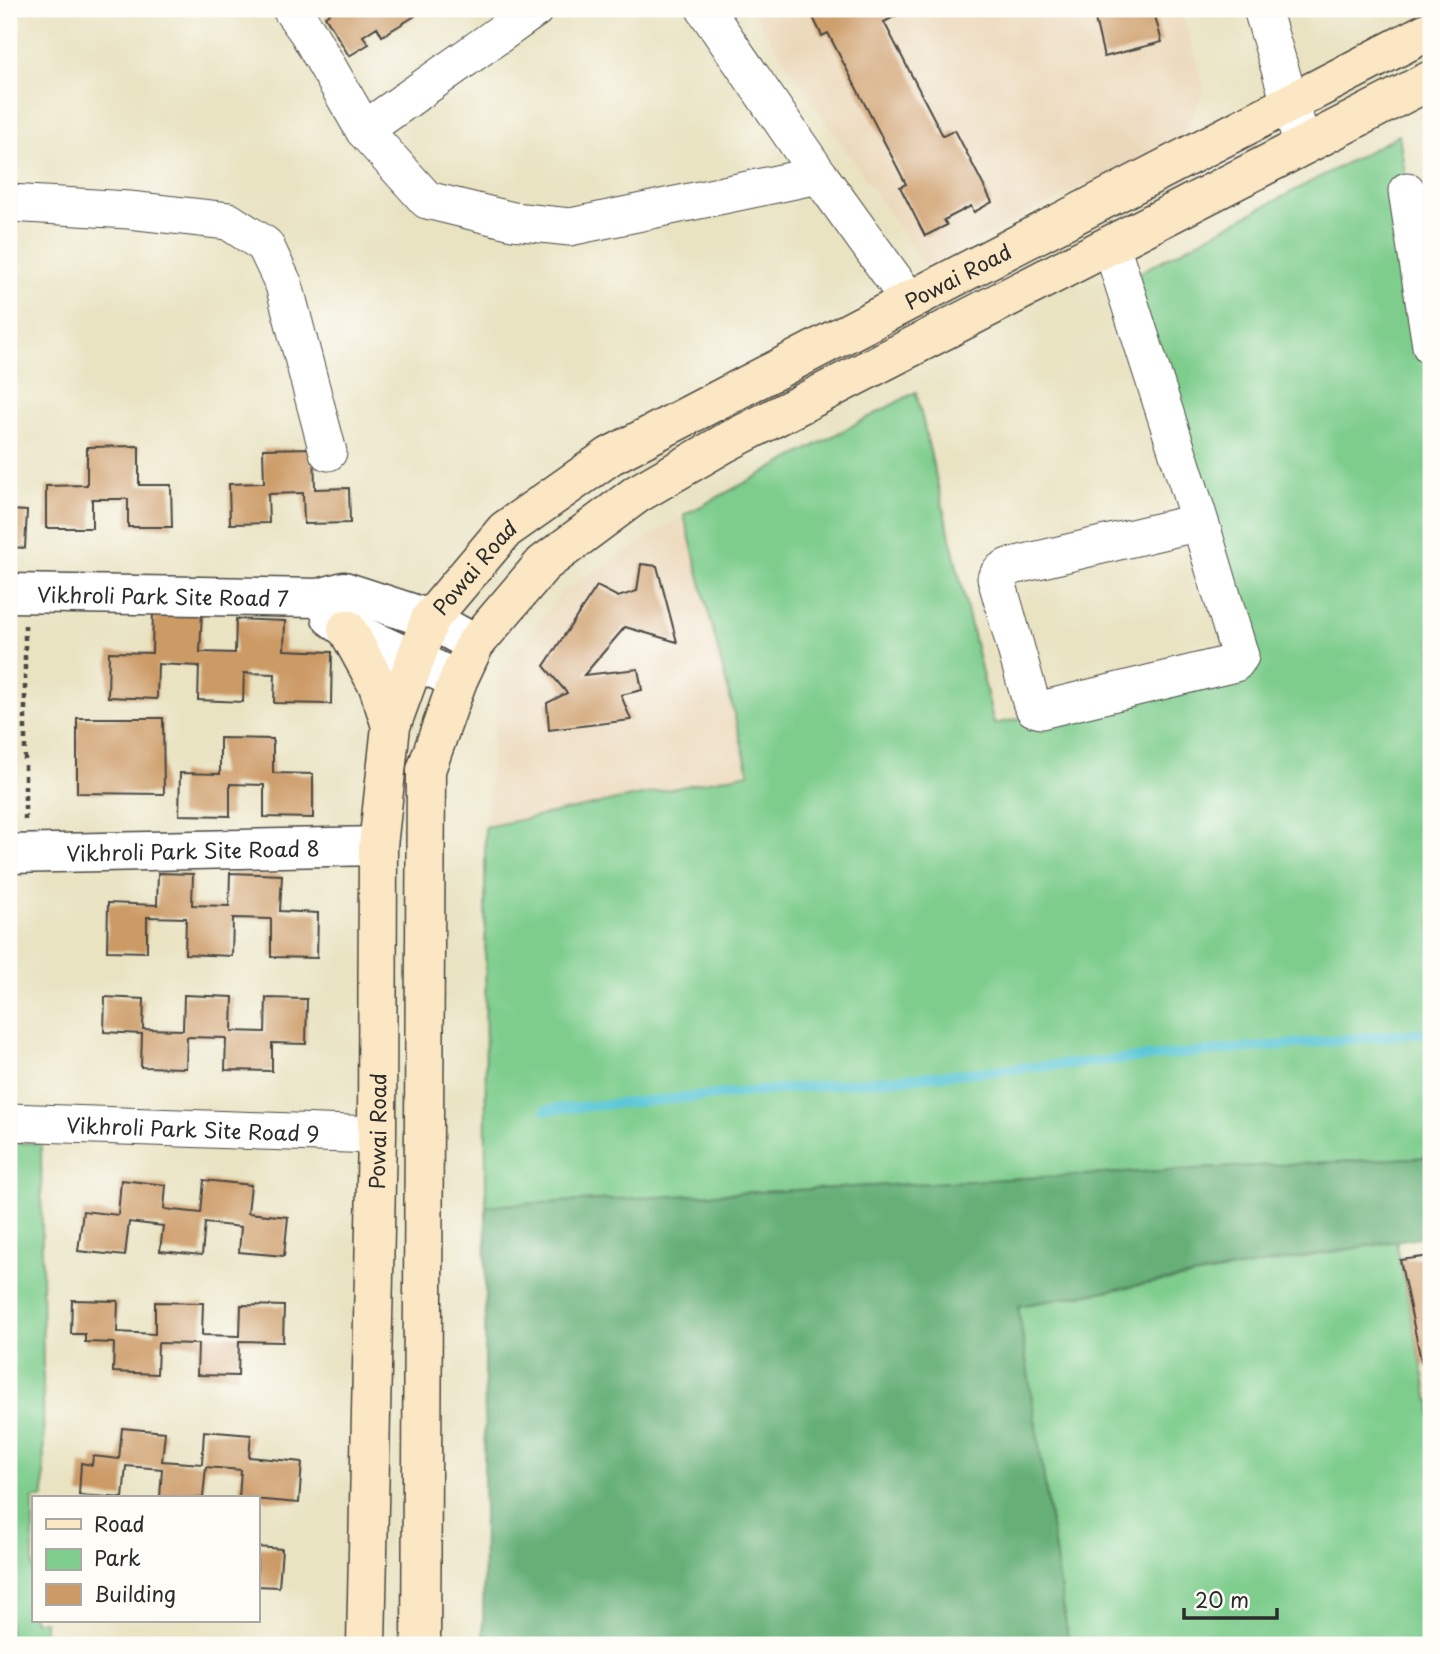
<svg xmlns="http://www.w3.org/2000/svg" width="1440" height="1654" font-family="'Playpen Sans',sans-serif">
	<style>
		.built { fill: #ebd8ba }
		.green { fill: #7ecd8d; stroke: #547c5c; stroke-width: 2 }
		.forest { fill: #66b078; stroke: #486e52; stroke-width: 2 }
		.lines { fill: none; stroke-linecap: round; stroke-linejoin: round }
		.stream { stroke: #5cc7d7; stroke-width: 10 }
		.building { fill: #cc9a65 }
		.minor-casing { stroke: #484742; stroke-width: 39 }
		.tertiary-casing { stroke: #484742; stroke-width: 41 }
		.secondary-casing { stroke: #484742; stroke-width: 41 }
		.path { stroke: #484742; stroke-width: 4.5; stroke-dasharray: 5 5; stroke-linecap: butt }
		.minor { stroke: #fff; stroke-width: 37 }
		.tertiary { stroke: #fff; stroke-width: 38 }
		.secondary { stroke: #fbe7c3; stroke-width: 38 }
		.labels { text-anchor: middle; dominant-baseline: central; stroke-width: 5; stroke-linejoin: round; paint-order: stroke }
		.street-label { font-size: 21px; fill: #2b2b2b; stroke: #fdfcf7 }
	</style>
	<rect width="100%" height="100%" fill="#fdfcf7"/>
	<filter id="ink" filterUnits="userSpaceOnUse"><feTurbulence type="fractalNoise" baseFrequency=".0143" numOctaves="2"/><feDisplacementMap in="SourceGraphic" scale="14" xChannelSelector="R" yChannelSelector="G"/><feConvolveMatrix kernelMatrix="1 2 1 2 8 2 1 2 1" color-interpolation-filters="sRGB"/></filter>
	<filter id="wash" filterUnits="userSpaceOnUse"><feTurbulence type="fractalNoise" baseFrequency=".00686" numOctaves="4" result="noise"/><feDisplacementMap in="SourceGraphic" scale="28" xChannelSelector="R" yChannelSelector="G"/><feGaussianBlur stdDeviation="1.57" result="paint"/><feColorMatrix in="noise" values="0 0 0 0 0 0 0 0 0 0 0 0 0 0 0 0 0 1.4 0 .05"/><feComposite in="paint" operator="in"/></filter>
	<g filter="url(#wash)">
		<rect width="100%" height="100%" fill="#e9e3c2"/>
		<path class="built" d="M750,9H1181L1205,88L1184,135L925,267Z
			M684,515L749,773L485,827L499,672L561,593Z"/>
		<path class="green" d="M1399,135L1431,341V1157L486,1206L485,827L749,773L684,515L916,392L994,724L1233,676L1131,277Z
			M9,1143H41L44,1498H33V1621H45V1645H9Z
			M1396,1241L1429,1401H1431V1645H1069L1018,1306Z"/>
		<path class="forest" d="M1431,1157V1235L1018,1306L1069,1645H483L486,1206Z"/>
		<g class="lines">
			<path class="stream" d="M546,1110L1431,1032"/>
		</g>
		<g id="blocks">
			<path class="building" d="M337,9H411L415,16L382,36L377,27L363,36L369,44L349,56L325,16Z
				M809,9H909L884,22L943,136L955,130L992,202L974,212L971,206L944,220L947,225L925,236L900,187L906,184L828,33L822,36Z
				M1097,9H1153L1162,42L1104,57L1095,19L1099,18Z
				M139,446V485H171L172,527H128V499H92V528H46V486L87,485V447Z
				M314,448L315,489L349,488L350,523L304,524L303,493L268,494L269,523L230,524L229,484L264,483L263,449Z
				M9,510L27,511L25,548L9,547Z
				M641,564L657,566L677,642L625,627L584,675L638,669L642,690L621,695L631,720L549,730L547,703L567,693L544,666L597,586L618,597L637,591Z
				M153,611L202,613L200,652L235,653L236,619L285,621L284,650L332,652L331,704L274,703L275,674L244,673L243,702L198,700L199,666L158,664L157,699L108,697L109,652L152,653Z
				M77,718H163L164,794L77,793Z
				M220,738L273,739V773L313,774V818L264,817V785L230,784V816L179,815L180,773L220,774Z
				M158,873L193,874L192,905L229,906L230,873L282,875L280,911L318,913L317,958L271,957V919L233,918L232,956L185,954L186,918L147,917V952L107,951L108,903L157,905Z
				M184,995L233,997L232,1031L265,1032L266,998L307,999L306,1044L272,1043V1071L225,1070L226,1038L187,1037L186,1068L141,1067L142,1034L104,1032L105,997L144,999L143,1029L183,1030Z
				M121,1180L166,1185L164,1209L201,1213L204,1180L251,1185L248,1213L288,1217L284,1256L239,1252L241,1227L205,1223L202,1255L160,1251L163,1226L129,1222L125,1256L78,1251L83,1211L118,1215Z
				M1431,1256V1364L1422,1365L1400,1260Z
				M72,1300L118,1301L117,1332L155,1334V1302L203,1303L202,1335L240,1336L241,1305L284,1306L283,1342L239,1341L238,1376L197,1375L198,1344L158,1343L157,1374L113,1372L114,1343L85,1342V1334H71Z
				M122,1428L165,1432L162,1461L202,1464L204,1431L251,1435L249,1457L302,1462L299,1503L239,1498L241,1470L206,1467L203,1498H160L162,1469L126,1466L123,1498L79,1495L81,1463L92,1465L93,1456L119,1459Z
				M257,1547L282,1549L279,1587L257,1586Z"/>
		</g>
	</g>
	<g filter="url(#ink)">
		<use href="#blocks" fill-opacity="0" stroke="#484742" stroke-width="2"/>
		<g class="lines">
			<g class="minor-casing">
				<g id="minor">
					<path d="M291,9L307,31L364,130L427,200L513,221L570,227L819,175"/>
					<path d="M705,9L819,175L909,300"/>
					<path d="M1262,9L1303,146"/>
					<path d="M364,130L535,9"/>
					<path d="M1407,191L1431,346"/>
					<path d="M9,203L129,210L228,221L265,245L284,285L328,452"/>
					<path d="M1111,245L1200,522L1240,656L1235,663L1041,710L1034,708L1031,702L996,578L1000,572L1008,567L1200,522"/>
					<path id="s1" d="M9,1122L377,1135"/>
				</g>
			</g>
			<g class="tertiary-casing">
				<g id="tertiary">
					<path id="s2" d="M9,593L319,598L344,591L430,619L475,644"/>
					<path d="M331,617L347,629L458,680"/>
					<path id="s3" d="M9,854L378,846"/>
				</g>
			</g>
			<g class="secondary-casing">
				<g id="secondary">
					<path d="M347,629L378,686L391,726"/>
					<path id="s4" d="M366,1645L377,1135L378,846L391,726L430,619L505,530L610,456L1431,30"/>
					<path d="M421,1645L426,770L458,680L475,644L543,564L637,494L725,443L1431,80"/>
				</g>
			</g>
			<path class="path" d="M25,820V625"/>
			<use href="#minor" class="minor"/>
			<use href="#tertiary" class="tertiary"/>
			<use href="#secondary" class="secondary"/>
		</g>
	</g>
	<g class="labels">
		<g class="street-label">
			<text stroke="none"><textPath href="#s4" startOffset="1670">Powai Road</textPath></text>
			<text stroke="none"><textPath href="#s4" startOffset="1102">Powai Road</textPath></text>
			<text stroke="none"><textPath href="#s2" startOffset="154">Vikhroli Park Site Road 7</textPath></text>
			<text stroke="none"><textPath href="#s3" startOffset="184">Vikhroli Park Site Road 8</textPath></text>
			<text stroke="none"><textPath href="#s1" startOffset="184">Vikhroli Park Site Road 9</textPath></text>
			<text stroke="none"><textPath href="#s4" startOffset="514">Powai Road</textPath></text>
		</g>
	</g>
	<rect width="1440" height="1654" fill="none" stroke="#fdfcf7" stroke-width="35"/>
	<rect x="32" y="1496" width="228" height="126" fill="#fdfcf7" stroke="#a9a8a5" stroke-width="2"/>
	<rect x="46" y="1519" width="35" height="10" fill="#fbe7c3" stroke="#a9a8a5" stroke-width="2"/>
	<text x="94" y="1532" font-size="21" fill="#2b2b2b">Road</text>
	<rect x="46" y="1549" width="35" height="21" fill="#7ecd8d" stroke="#a9a8a5" stroke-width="2"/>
	<text x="94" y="1566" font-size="21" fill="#2b2b2b">Park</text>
	<rect x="46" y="1584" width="35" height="21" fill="#cc9a65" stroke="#a9a8a5" stroke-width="2"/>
	<text x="94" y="1602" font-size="21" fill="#2b2b2b">Building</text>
	<path d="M1184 1608v10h93v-10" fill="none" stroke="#2b2b2b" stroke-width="3.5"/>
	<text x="1195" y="1608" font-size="21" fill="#2b2b2b" stroke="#fdfcf7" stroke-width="5" paint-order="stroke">20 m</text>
</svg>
